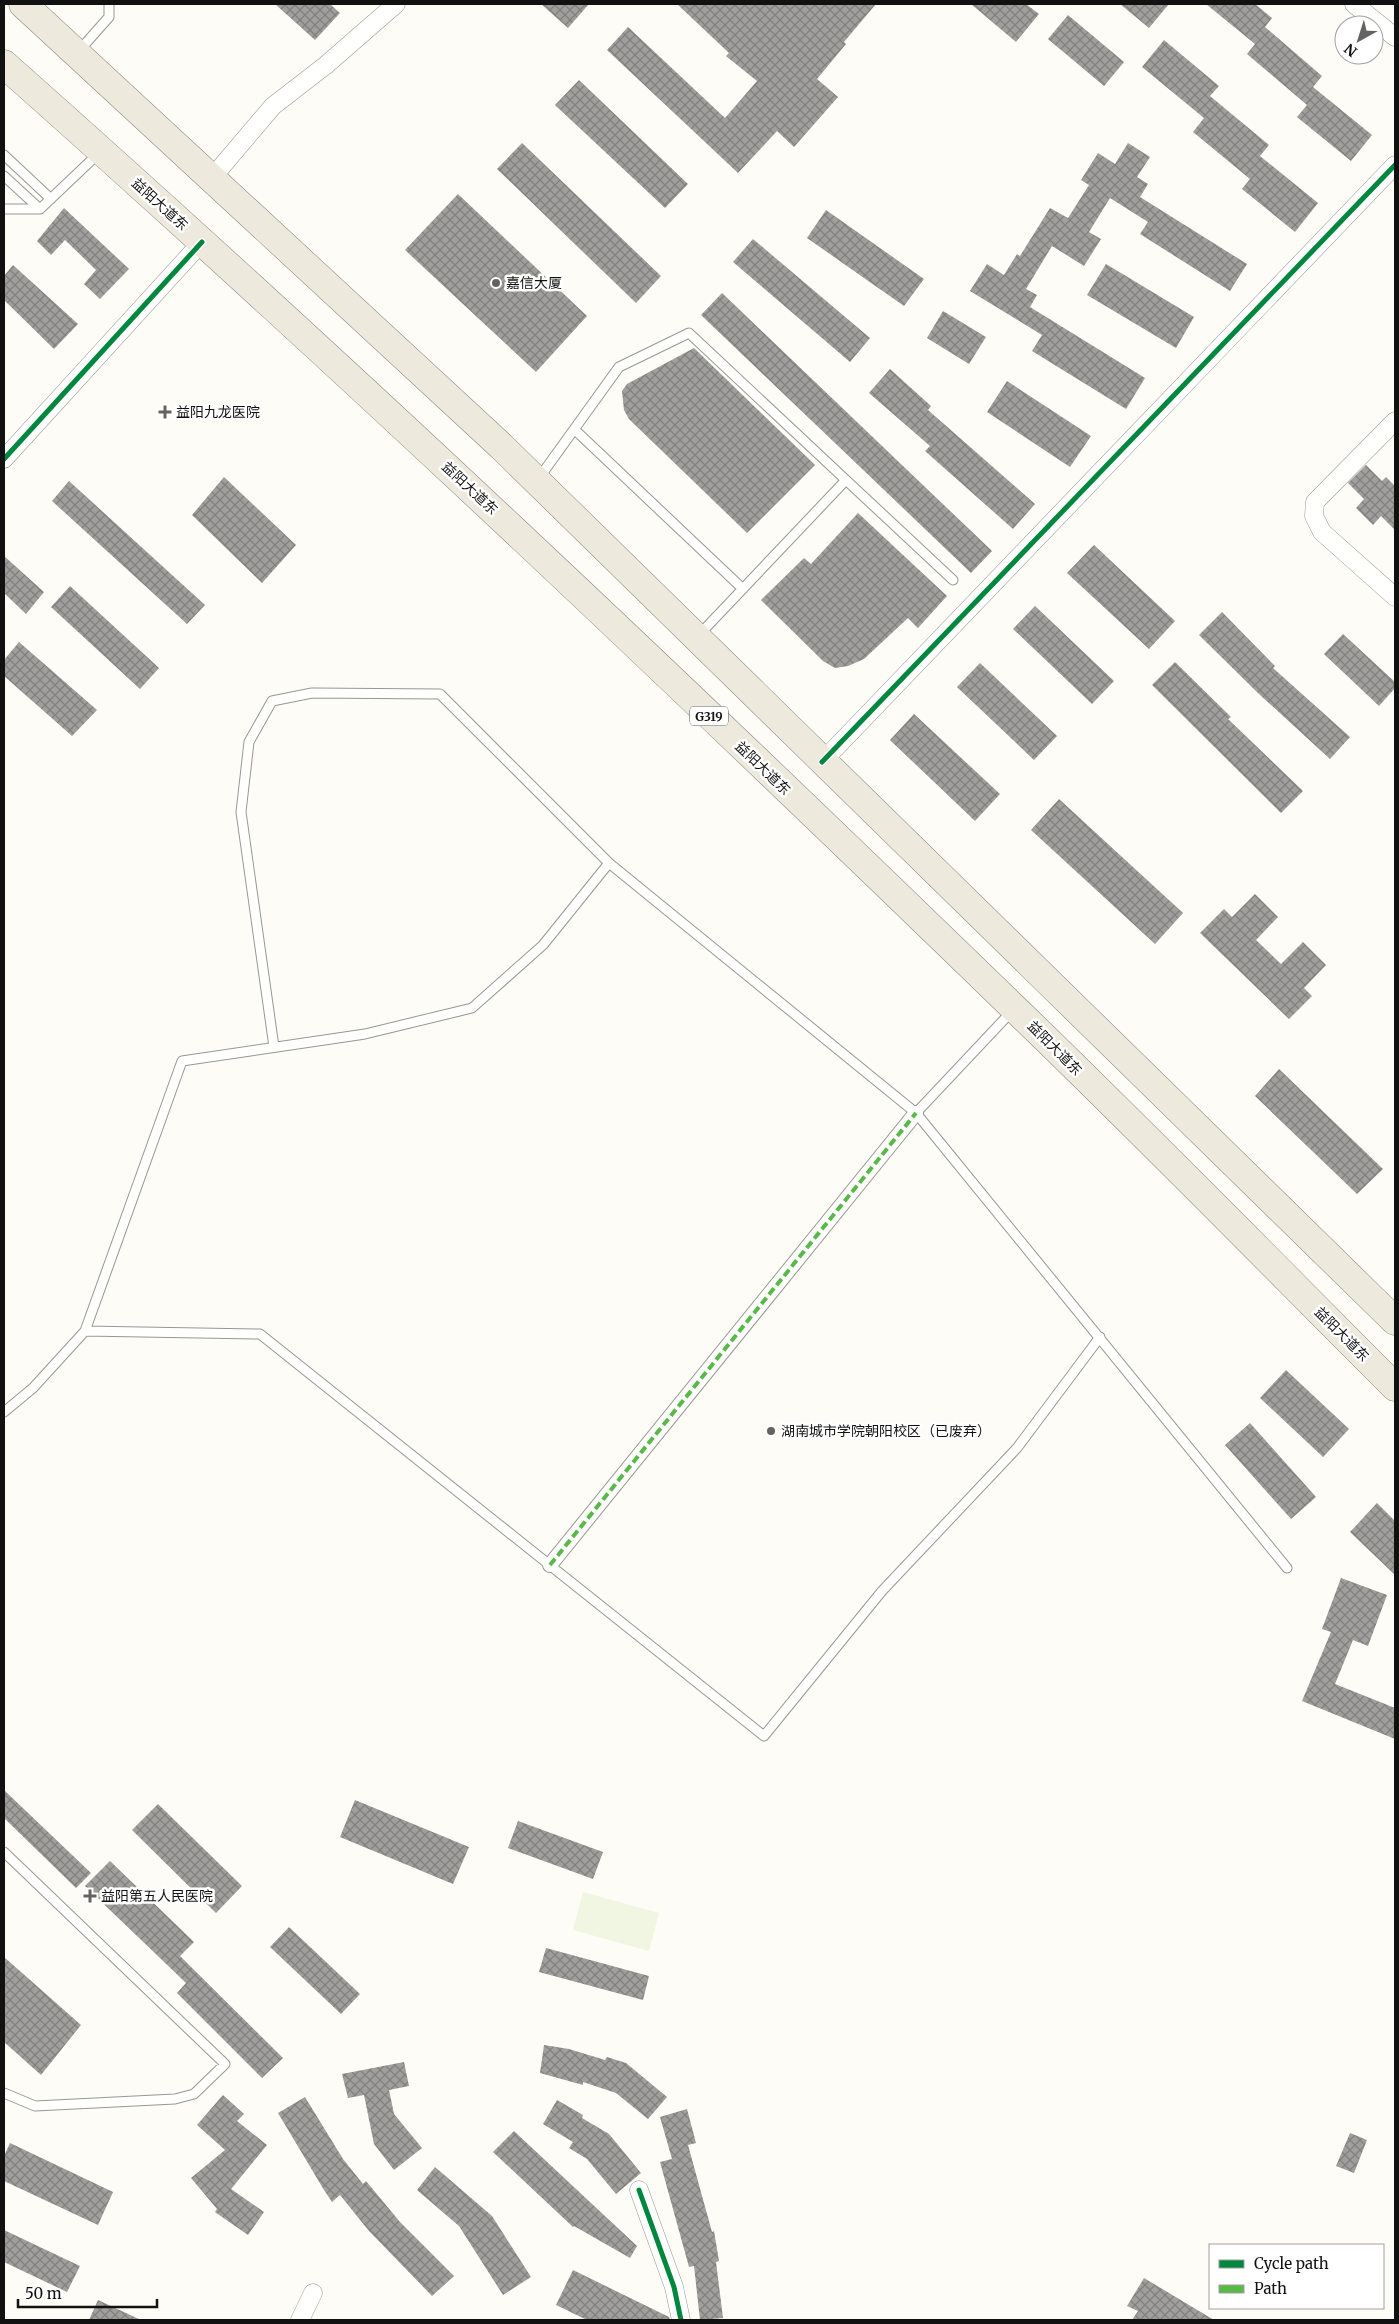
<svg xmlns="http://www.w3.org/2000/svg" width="1399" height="2324" font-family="Merriweather,'Noto Sans SC',serif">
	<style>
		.pitch { fill: #f0f6e1 }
		.building { fill: url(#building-cross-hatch) }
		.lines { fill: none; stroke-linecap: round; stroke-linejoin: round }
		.service-casing { stroke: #979795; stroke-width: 11 }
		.pedestrian-casing { stroke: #979795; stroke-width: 16 }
		.minor-casing { stroke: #979795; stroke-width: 19 }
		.primary-casing { stroke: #858482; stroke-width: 29 }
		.service { stroke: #fffffe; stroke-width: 9 }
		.pedestrian { stroke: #fffffe; stroke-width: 14 }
		.minor { stroke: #fffffe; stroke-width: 18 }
		.primary { stroke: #ede9dc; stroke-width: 28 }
		.quiet { stroke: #58b947; stroke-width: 4; stroke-dasharray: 8 4; stroke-linecap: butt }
		.cycleway-casing { stroke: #fff; stroke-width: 8 }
		.cycleway { stroke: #00873e; stroke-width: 5 }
		.poi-dot { fill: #646362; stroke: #fff; stroke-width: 2 }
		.labels { text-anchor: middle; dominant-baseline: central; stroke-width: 5; stroke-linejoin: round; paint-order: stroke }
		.shield { fill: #fff; stroke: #585858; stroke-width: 1 }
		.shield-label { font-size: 12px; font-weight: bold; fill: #111 }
		.street-label { font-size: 14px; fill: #111; stroke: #fff }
		.poi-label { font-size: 14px; fill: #111; stroke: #fff; text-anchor: start }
	</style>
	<defs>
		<pattern id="building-cross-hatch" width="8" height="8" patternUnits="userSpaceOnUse" patternTransform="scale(1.25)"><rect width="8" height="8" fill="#a19f9c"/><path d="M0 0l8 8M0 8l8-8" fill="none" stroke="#82807e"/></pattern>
	</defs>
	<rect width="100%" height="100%" fill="#fdfcf7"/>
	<path class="pitch" d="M583,1892L659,1913L649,1951L573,1930Z"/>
	<path class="building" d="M275,4H330L340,13L315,40Z
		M541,4H589L568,28Z
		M677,4H876L844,42L846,44L817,79L838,97L794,147L777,131L738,173L607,50L628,27L725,118L757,81L726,56L729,53Z
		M971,4H1026L1039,14L1016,42Z
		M1120,4H1169L1149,28Z
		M1206,4H1255L1272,18L1265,27L1322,76L1313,87L1372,135L1351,161L1297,117L1307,105L1247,54L1255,44Z
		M1068,15L1124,62L1104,86L1048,39Z
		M1164,40L1219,86L1210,96L1269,145L1260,156L1318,203L1295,232L1242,189L1250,179L1193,132L1204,118L1142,67Z
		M579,80L688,184L665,208L555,105Z
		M522,143L661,276L636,303L497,169Z
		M1128,143L1150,157L1137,177L1148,184L1140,197L1247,264L1230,291L1140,234L1148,222L1110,198L1089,232L1101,239L1084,266L1052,246L1026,289L1037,295L1030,307L1145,378L1126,409L1032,351L1042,335L970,291L987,264L1004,275L1017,254L1020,256L1050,208L1068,218L1089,185L1081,180L1098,153L1115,164Z
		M458,194L587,316L536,372L405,250Z
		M64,208L129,269L100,299L84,284L96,270L65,240L51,255L37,241Z
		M826,210L924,279L904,306L807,238Z
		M753,239L870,338L850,362L733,262Z
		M1106,264L1194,317L1176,348L1087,295Z
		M13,265L78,324L54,349L4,300V276Z
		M722,293L992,551L971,573L701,315Z
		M943,311L986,337L969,364L927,338Z
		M694,348L815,465L747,533L629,419L624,410L622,391L627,384Z
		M890,369L931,406L928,410L1035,504L1013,529L925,451L930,446L869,393Z
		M1007,381L1091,436L1070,467L987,412Z
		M1366,465L1382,481L1386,477L1395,486V530L1381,516L1373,525L1356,508L1364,499L1348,483Z
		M224,477L296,545L262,583L192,515Z
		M69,481L205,605L187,624L52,501Z
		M858,513L947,596L918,628L908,618L864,659L848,666L835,668L823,661L761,600L804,558L811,564Z
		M1094,545L1175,621L1149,649L1067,573Z
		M4,556L44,592L26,614L4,593Z
		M70,586L159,668L140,689L51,607Z
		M1035,606L1114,681L1092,704L1013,629Z
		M1222,612L1275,666L1273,668L1350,737L1330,759L1259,694L1199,635Z
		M1343,634L1395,682V688L1379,706L1324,654Z
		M19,642L97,710L72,736L4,676V660Z
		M1175,662L1231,717L1228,719L1303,791L1281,813L1152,685Z
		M980,663L1057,736L1034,760L957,687Z
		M914,714L1000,794L975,821L890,740Z
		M1059,799L1183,913L1155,944L1031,830Z
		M1255,894L1278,917L1256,940L1281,964L1303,942L1326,965L1304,988L1312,996L1289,1019L1200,933L1224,909L1232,917Z
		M1279,1069L1383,1169L1357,1194L1255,1096Z
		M1286,1370L1349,1429L1323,1457L1260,1398Z
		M1250,1423L1316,1497L1291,1519L1225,1445Z
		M1377,1503L1395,1521V1575L1350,1532Z
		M1341,1578L1387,1595L1368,1646L1353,1640L1335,1684L1395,1708V1739L1302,1701L1331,1632L1322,1629Z
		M4,1790L91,1873L76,1888L4,1818Z
		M355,1800L469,1847L453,1884L340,1837Z
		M158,1804L242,1886L216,1913L132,1830Z
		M518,1821L603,1852L593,1879L508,1848Z
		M110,1861L194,1942L180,1956L283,2058L262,2078L177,1993L186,1983L85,1886Z
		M289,1927L360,1994L341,2014L270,1947Z
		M546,1948L649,1976L643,2000L539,1972Z
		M4,1957L81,2025L41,2075L4,2042Z
		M544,2045L569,2049L605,2060L607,2057L626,2063L667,2097L648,2119L616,2093L583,2082V2085L540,2073Z
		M404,2062L409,2086L389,2090L394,2114L422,2148L394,2170L374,2144L364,2095L348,2098L342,2074Z
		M223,2095L244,2114L237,2121L267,2145L231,2189L264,2212L248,2235L215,2212L217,2209L191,2178L225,2150L197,2125Z
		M305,2097L343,2159L363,2184L366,2181L400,2222L454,2276L432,2296L369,2231L340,2195L332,2202L324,2190L278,2113Z
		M557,2100L583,2115L582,2118L609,2134L641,2173L616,2194L587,2159L569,2148L573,2142L543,2124Z
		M687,2109L696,2143L688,2145L712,2232L714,2231L719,2261L716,2262L723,2318L700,2320L694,2266L689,2267L660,2162L672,2159L660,2117Z
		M514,2131L637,2246L630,2258L574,2226L573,2227L493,2152Z
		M1350,2133L1367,2140L1354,2173L1336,2166Z
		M10,2143L113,2192L98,2225L4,2181V2156Z
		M435,2167L492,2216L531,2277L503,2295L459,2226L417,2190Z
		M4,2230L80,2266L67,2292L4,2262Z
		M573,2270L669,2317L670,2320H587L556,2305Z
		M1144,2278L1214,2320H1132L1138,2311L1127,2306Z
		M98,2300L141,2320H89Z"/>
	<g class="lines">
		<g class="service-casing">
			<path id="service" d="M78,52L109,17V4
				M4,155L51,199
				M4,176L40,209
				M4,209H40L100,152
				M575,430L743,589
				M539,478L619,367L689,333L846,480
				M698,636L846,480L953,580
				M609,863L543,945L472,1008L365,1034L182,1061L85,1331L260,1334L764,1736L882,1591L1017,1448L1100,1337
				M274,1047L241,812L249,742L272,701L312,693L440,694L609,863L916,1113L1013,1010
				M916,1113L1287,1568
				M4,1412L33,1388L85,1331
				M4,1852L225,2064L194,2094L175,2099L35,2106L4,2093"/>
		</g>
		<g class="pedestrian-casing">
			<path id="pedestrian" d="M550,1565L916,1113"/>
		</g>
		<g class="minor-casing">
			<path id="minor" d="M1354,4L1395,37
				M211,179L273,106L326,65L396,4
				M1395,421L1315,502L1314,516L1322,532L1395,597
				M4,459L202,242
				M822,762L1395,165
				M639,2190L674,2287L681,2320
				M300,2320L313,2293"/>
		</g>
		<g class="primary-casing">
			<path id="primary" d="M23,4L501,446L1395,1321
				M4,64C348,369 682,686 1012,1006C1142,1131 1268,1260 1395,1387"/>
		</g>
		<use href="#service" class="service"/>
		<use href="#pedestrian" class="pedestrian"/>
		<use href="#minor" class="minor"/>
		<use href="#primary" class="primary"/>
		<path class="quiet" d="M550,1565L916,1113"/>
		<g class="cycleway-casing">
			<path id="cycleway" d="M4,459L202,242
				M822,762L1395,165
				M639,2190L674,2287L681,2320"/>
		</g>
		<use href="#cycleway" class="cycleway"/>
	</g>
	<g class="poi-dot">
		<circle cx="496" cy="283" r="5"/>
		<path d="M162.5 404.5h5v5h5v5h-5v5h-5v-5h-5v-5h5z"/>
		<circle cx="771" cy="1431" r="5"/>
		<path d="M87.5 1888.5h5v5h5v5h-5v5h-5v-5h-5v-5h5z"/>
	</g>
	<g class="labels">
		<rect class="shield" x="690" y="706.5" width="38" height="19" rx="4"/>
		<g class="shield-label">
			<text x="709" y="716">G319</text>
		</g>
		<g class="street-label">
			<text transform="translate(160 204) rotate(42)">益阳大道东</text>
			<text transform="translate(470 488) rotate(43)">益阳大道东</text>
			<text transform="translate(763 768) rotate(44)">益阳大道东</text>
			<text transform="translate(1055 1048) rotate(45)">益阳大道东</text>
			<text transform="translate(1342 1334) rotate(45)">益阳大道东</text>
		</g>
		<g class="poi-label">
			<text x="506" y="283">嘉信大厦</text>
			<text x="176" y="412">益阳九龙医院</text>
			<text x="781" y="1431">湖南城市学院朝阳校区（已废弃）</text>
			<text x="101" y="1896">益阳第五人民医院</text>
		</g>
	</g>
	<rect width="1399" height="2324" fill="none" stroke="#111111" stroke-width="10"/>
	<rect x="1209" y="2244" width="175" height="65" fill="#ffffff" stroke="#a0a0a0"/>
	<rect x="1219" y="2260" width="25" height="8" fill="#00873e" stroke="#a0a0a0"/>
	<text x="1254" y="2269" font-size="15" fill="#111111">Cycle path</text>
	<rect x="1219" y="2285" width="25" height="8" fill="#58b947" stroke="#a0a0a0"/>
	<text x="1254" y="2294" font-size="15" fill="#111111">Path</text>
	<g transform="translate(1359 40) rotate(219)"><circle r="24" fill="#ffffff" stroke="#a0a0a0"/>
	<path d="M0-4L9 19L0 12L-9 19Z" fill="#646362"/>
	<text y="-8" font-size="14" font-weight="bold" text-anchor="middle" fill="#111111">N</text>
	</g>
	<path d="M18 2299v8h139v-8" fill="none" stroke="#111111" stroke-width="2.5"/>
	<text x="25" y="2299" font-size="15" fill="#111111" stroke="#ffffff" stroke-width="4" paint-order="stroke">50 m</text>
</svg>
